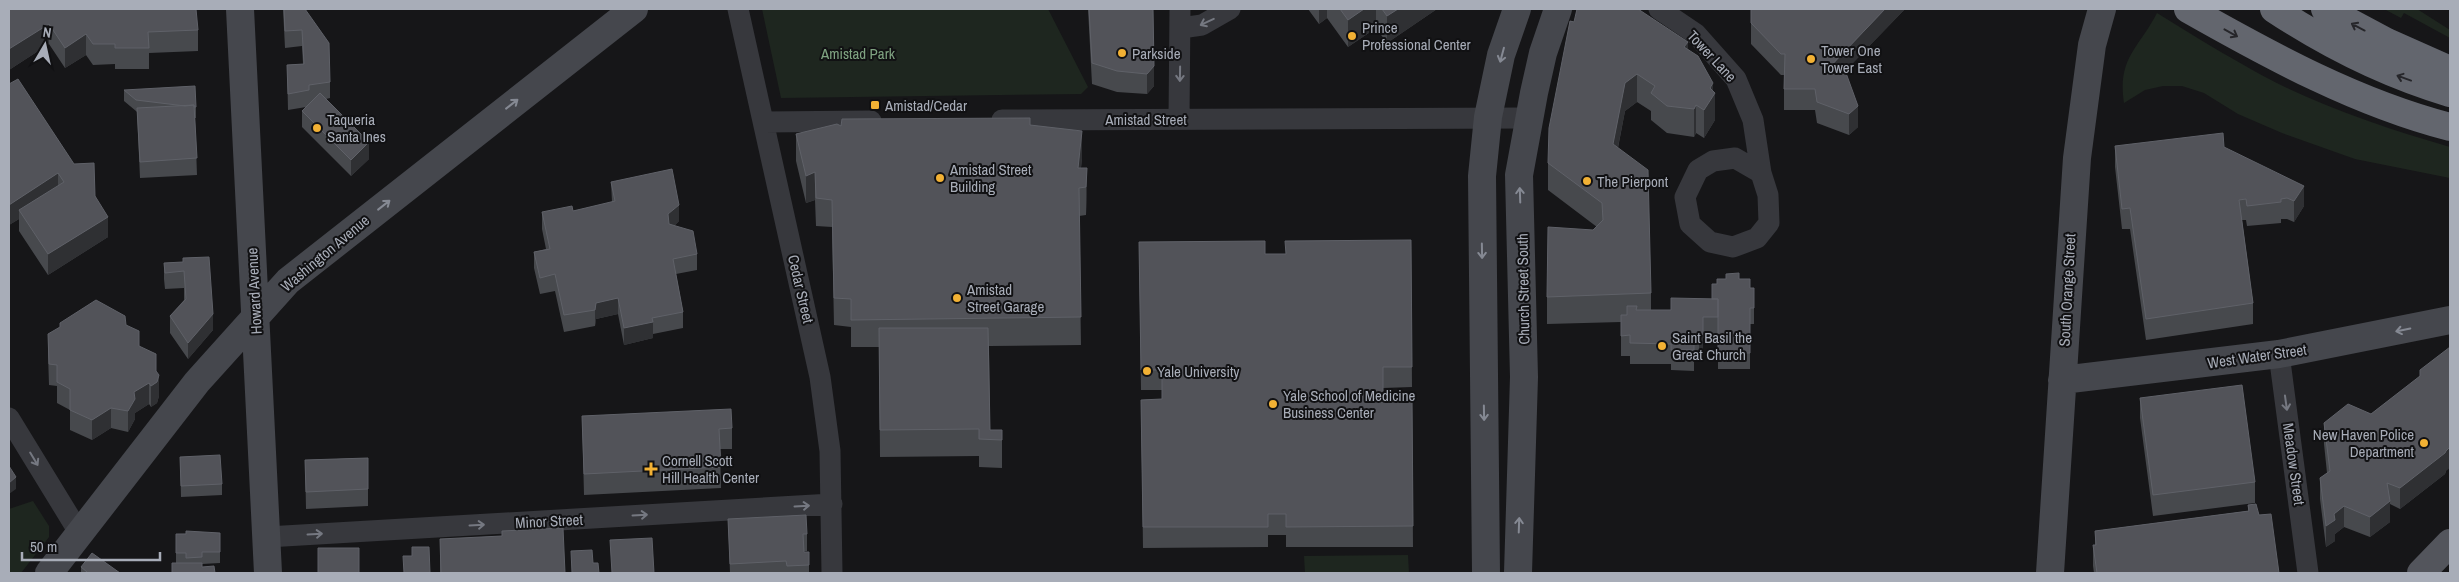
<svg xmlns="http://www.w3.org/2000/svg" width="2459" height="582" font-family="'Archivo Narrow',sans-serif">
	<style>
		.green { fill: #1e261f }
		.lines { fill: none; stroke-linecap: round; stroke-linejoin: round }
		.street { stroke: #37383d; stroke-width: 21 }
		.secondary { stroke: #45474d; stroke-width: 28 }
		.primary { stroke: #53555c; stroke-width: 28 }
		.highway { stroke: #63666e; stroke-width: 28 }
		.wall { fill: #47494d }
		.shaded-wall { fill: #2f3033 }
		.building { fill: #525359; stroke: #5f6168 }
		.oneway { stroke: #757881 }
		.oneway2 { stroke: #26262a }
		.oneway3 { stroke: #858993 }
		.poi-dot { fill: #f2b134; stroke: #111113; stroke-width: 2 }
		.labels { text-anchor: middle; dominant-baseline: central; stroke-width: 4; stroke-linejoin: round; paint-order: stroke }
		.poi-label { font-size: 15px; fill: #a8adb8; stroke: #111113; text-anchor: start }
		.park-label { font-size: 15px; fill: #7fa381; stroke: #111113 }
		.street-label { font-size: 15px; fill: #a8adb8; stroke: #111113 }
	</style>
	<rect width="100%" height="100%" fill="#161618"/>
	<path class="green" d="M762,9H1048L1088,87L1081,94L781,98Z
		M2384,9H2417L2450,30V38L2404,13L2401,18Z
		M2157,13C2185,30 2213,48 2242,64C2306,102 2379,126 2450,147V178L2355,159L2282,133L2238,114L2204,93L2182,86H2163L2145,90L2124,103C2117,58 2139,48 2157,13Z
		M33,501L49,526V537L21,573H9V509Z
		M1408,555L1409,573H1305L1304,556Z"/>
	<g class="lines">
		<path class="street" d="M738,9L820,377L830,451L832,573
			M1659,9L1696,34L1736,79L1753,120L1761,173L1768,195L1769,223L1757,238L1733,247L1710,242L1690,224L1685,197L1698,170L1713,161L1735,158L1761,173
			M1181,28L1202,25L1230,9
			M1179,119L1180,9
			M1002,120L1528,118
			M764,122L871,121
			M2279,354L2308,573
			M9,418L80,534
			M267,537L832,504"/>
		<path class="secondary" d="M240,9L268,573
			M2062,380L2279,354L2450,320
			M49,573L197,382L288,281L634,9
			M1486,573L1482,176L1488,117L1501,55L1517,9
			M1518,573L1524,377L1519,175L1534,93L1543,53L1558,9
			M2050,573L2077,158L2092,45L2102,9"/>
		<path class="primary" d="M2421,573L2450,543"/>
		<path class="highway" d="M2188,9C2271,56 2357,103 2450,127
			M2274,9C2330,46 2386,74 2450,93
			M2325,9L2387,42L2450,70"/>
	</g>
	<path class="wall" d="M9,9L198,30V51L149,53V69H115V64L93,65L86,55L65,68L49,44L9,70Z
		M283,9H305L330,82V98L326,99L369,159L351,176L302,127V111L306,107L288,110L287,65L303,64L302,46L285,48Z
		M1088,9H1153L1154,86L1147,94L1117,92L1092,84Z
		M1308,9H1437L1387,43L1376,28L1348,47L1327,18L1319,24Z
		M1751,9H1905L1843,73L1858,127L1849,135L1817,123L1815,110H1784V75H1781L1751,44Z
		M1570,21L1688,49L1713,91L1715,120L1704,138L1696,133L1694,137L1667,133L1651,120V111L1637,102L1625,111L1618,148L1651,293V310H1671L1712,299L1717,284L1739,279L1750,288H1754V324H1750V369H1718V338H1703V354L1699,359H1694V371L1671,370V364H1630V356H1621V322L1547,324V297L1597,227L1548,190V163Z
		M9,84L95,196L108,237L48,275L19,231V219L9,225Z
		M124,90L196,107V118H195L197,175L140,178L137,112L136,111L124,101Z
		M1030,125L1082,158L1081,168H1087L1086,215L1079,216L1081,345L989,346L990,430H1002V468L979,467V456L880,457L879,347H851V327L834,325L832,227L816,226L815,200L806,203L796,161V134L841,126Z
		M2115,146L2224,147L2304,206L2294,222L2287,219H2281V223L2247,226L2246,220H2242L2253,303V324L2146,340L2130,229H2122L2115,167Z
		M611,182L679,221L674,226L697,254V270L676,274L683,312V328L653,334V338L624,345L618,314L596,319L595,326L564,332L555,291L540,294L534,268V252L546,249L542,229V212L573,211L612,202Z
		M1411,240L1412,387L1383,388V398H1412L1413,547H1286V535H1268V547L1143,548L1141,400L1162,399V390H1141L1139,242L1265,254H1285Z
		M183,262L213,330L188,359L170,333V316L184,300V288L165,289L164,279V263Z
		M126,325L139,346L156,372L159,396L157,403L151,407L149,404L135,413V419L128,432L111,428L92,440L70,430V410L57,403V386L49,385L48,354V334Z
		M2420,370L2446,471L2445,474L2400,509L2390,504V522L2370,537L2344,527L2335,534V541L2326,547L2320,499V478L2327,473L2324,444V423L2371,414L2420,377Z
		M2140,398L2255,482V503L2153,516L2140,418Z
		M582,416L732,428V449H720L721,488L584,495Z
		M180,457L222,484V495L181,497Z
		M368,458V506L306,509L305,460Z
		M2248,505L2259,515L2279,573H2094L2093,566V545H2095V531L2248,511Z
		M728,519L807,534V551H804V552H809V573H730Z
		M220,533V563L202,564V567L215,573L176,563V534Z
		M440,539L565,573H440Z
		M81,567L120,573H81Z"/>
	<path class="shaded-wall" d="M1319,9H1327V18L1319,24Z
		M1364,9H1376V28L1348,47V20Z
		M1398,9H1437L1387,43V16Z
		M1885,9H1905L1826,91V71Z
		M49,24V44L9,70V49Z
		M86,34V55L65,68V48Z
		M1688,42V69L1684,47Z
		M1154,66V86L1147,94V74Z
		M1637,74V102L1625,111L1613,172V144L1625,83Z
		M1713,83V96L1715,93V120L1704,138V110L1710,88Z
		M1696,105V133L1694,137V109Z
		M1858,106V127L1849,135V114Z
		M1082,131V158L1078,195V168Z
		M369,142V159L351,176V160Z
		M1087,168V195L1086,215V187Z
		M815,172V200L806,203V176Z
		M58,173V194L19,210V219L9,225V205Z
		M2304,186V206L2294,222V201Z
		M679,205V221L668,231V214Z
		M108,217V237L48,275V254Z
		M618,298V314L596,319L595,326V310L596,303Z
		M213,314V330L188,359V343Z
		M653,322V338L624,345V328Z
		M1703,334V354L1699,359V338Z
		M159,375V396L157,403L151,407V386L156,383Z
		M149,383V404L135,413V419L128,432V411L134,392Z
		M111,408V428L92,440V420Z
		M2450,447V468L2446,471L2445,474L2400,509V488Z
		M16,477V489L9,494V483Z
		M2390,501V522L2370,537V517Z
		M2344,506V527L2335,534V541L2326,547V526L2334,514Z"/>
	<path class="building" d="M9,9H196L198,30L148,32L149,48H115V44H93L86,34L65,48L49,24L9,49Z
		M284,9H305L329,43L330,82L309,85V90L288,94L287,65L304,64L302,30L285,31Z
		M1089,9H1153L1154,66L1147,74L1117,71L1092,63Z
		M1340,9H1364L1348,20Z
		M1382,9H1398L1387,16Z
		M1577,9H1638L1688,42L1684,47L1698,56L1713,83L1710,88L1715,93L1704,110L1696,105L1694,109L1667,106L1651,93L1655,86L1637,74L1625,83L1613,144L1648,170L1651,293L1547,297L1548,227L1593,230L1603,220L1602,203L1548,163L1549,128L1570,21L1574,22Z
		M1751,9H1885L1826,71L1846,73L1858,106L1849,114L1817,102L1815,89H1784L1785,54H1781L1751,23Z
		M18,79L74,164L94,163L95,196L108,217L48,254L19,210L64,182L58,173L9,205V84Z
		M195,86L196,107H194V105L185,106L136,100L124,90Z
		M320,93L369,142L351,160L302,111Z
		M194,105L197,158L140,162L137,108Z
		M1030,118V125L1082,131L1078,168H1087L1086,187L1079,188L1081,317L851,320V299L834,298L832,200L816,198L815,172L806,176L796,134L837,124L841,126L842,119Z
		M2223,133L2224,147L2304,186L2294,201L2287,198L2281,199V202L2247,206L2246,199L2239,200L2253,303L2146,319L2130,208L2122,209L2115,146Z
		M672,169L679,205L668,214L669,224L693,231L697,254L673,259L683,312L652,318L653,322L624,328L618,298L596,303L595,310L564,315L555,274L540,278L534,252L550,249L542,212L572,206L573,211L615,201L611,182Z
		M1411,240L1412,367H1383V398H1412L1413,526L1286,527V514H1268V527H1143L1141,400L1162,399V370H1141L1139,242L1265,241V254H1286L1285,241Z
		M209,257L213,314L188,343L170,316L186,299L184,271L165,273L164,263L183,262V258Z
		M1739,273V279H1750V288H1754V308H1750V353H1718V299H1712V284H1717V279H1726V274Z
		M1671,298L1718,299V317H1703V334L1699,338H1694V350H1671V344L1630,343V335L1621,336V315H1627V306H1637L1636,310H1671Z
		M96,300L125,316L126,325L139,331V346L156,354V371L159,375L157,382L151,386L149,383L134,392L135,399L128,411L111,408L92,420L70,410V389L57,382V365L49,364L48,334L60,327V323Z
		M879,328H988L990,430H1002V440L979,439V429L880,430Z
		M2450,347V447L2446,451L2445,453L2400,488L2387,483L2390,501L2370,517L2344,506L2334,514L2335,520L2326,526L2320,478L2330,471L2324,423L2348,404L2371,414L2420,376V370Z
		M2242,385L2255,482L2153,495L2140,398Z
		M731,409L732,428L719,429L721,467L584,474L582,416Z
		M220,455L222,484L181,486L180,457Z
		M368,458V489L306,492L305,460Z
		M9,466L16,477L9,483Z
		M2256,504L2259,515L2271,514L2279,573H2097L2093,545H2096L2095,531L2249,511L2248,505Z
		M806,515L807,534H803L804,552H809V565L787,566L786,561L730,564L728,519Z
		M563,528L565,573H441L440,539L502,536V531Z
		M186,531L220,533V552H202V557L186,558V553H176V534H186Z
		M652,538L654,573H612L610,540Z
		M412,547H429L430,573H404L403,556H412Z
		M318,548H359V573H318Z
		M592,550L593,563H598L599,573H572L571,551Z
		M92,553L120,573H88L87,572L81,567Z
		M172,563H202V567L214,566L215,573H172Z"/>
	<defs><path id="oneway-shaft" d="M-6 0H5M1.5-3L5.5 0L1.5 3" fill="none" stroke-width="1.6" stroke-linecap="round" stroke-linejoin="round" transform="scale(1.25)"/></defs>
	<g class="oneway">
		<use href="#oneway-shaft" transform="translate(1207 22) rotate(155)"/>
		<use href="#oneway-shaft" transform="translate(1180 74) rotate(91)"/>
		<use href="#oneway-shaft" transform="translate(2286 403) rotate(82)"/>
		<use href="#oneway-shaft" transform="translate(34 459) rotate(59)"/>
		<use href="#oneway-shaft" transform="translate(802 506) rotate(-3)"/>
		<use href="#oneway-shaft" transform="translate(640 515) rotate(-3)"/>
		<use href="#oneway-shaft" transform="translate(477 525) rotate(-3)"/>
		<use href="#oneway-shaft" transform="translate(315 534) rotate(-3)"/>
	</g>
	<g class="oneway2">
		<use href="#oneway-shaft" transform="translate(2358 27) rotate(-152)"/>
		<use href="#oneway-shaft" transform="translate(2231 33) rotate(29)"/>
		<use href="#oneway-shaft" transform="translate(2404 78) rotate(-160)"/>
	</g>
	<g class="oneway3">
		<use href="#oneway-shaft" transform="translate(1502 55) rotate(105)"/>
		<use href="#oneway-shaft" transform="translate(512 104) rotate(-38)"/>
		<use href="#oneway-shaft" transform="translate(1520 195) rotate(-92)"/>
		<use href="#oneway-shaft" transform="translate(384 205) rotate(-38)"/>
		<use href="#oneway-shaft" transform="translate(1482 251) rotate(89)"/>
		<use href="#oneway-shaft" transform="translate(2403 330) rotate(168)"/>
		<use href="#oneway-shaft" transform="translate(1484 413) rotate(89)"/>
		<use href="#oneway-shaft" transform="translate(1519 525) rotate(-88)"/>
	</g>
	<g class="poi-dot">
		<circle cx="1352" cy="36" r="5"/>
		<circle cx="1122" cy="53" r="5"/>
		<circle cx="1811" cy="59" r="5"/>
		<rect x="870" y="100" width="10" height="10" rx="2.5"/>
		<circle cx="317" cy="128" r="5"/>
		<circle cx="940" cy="178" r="5"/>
		<circle cx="1587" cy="181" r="5"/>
		<circle cx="957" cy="298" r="5"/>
		<circle cx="1662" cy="346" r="5"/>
		<circle cx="1147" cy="371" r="5"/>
		<circle cx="1273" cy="404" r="5"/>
		<circle cx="2424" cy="443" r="5"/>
		<path d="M648.5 461.5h5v5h5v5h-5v5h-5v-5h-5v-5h5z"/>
	</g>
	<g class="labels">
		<g class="poi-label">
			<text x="1362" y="27">Prince<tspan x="1362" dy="17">Professional Center</tspan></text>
			<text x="1821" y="50">Tower One<tspan x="1821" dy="17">Tower East</tspan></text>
			<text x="1132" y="53">Parkside</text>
			<text x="885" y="105">Amistad/Cedar</text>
			<text x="327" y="119">Taqueria<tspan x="327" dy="17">Santa Ines</tspan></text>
			<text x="950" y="169">Amistad Street<tspan x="950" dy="17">Building</tspan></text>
			<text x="1597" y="181">The Pierpont</text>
			<text x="967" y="289">Amistad<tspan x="967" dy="17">Street Garage</tspan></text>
			<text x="1672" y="337">Saint Basil the<tspan x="1672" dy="17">Great Church</tspan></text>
			<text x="1157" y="371">Yale University</text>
			<text x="1283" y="395">Yale School of Medicine<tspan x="1283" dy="17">Business Center</tspan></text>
			<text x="2414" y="434" text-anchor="end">New Haven Police<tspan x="2414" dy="17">Department</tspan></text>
			<text x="662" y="460">Cornell Scott<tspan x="662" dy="17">Hill Health Center</tspan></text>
		</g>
		<g class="park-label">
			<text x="858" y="53">Amistad Park</text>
		</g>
		<g class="street-label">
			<text transform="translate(1712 56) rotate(47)">Tower Lane</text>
			<text x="1146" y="119">Amistad Street</text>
			<text transform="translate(325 253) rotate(-40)">Washington Avenue</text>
			<text transform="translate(801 289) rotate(77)">Cedar Street</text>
			<text transform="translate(1523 289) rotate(-91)">Church Street South</text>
			<text transform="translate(2067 290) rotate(-87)">South Orange Street</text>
			<text transform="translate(254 291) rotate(-93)">Howard Avenue</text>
			<text transform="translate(2257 356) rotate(-8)">West Water Street</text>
			<text transform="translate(2294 464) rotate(82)">Meadow Street</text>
			<text transform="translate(549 521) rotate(-3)">Minor Street</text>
		</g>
	</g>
	<rect width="2459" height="582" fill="none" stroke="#a8adb8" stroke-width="20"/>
	<g transform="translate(45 45) rotate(9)" stroke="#111113" stroke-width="4" paint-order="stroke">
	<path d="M0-4L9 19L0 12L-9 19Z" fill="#a8adb8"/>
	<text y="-8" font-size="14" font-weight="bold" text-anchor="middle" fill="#a8adb8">N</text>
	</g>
	<path d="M22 552v8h138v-8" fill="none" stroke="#a8adb8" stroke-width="2.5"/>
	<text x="30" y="552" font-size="15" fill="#a8adb8" stroke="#111113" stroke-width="4" paint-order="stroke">50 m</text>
</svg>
